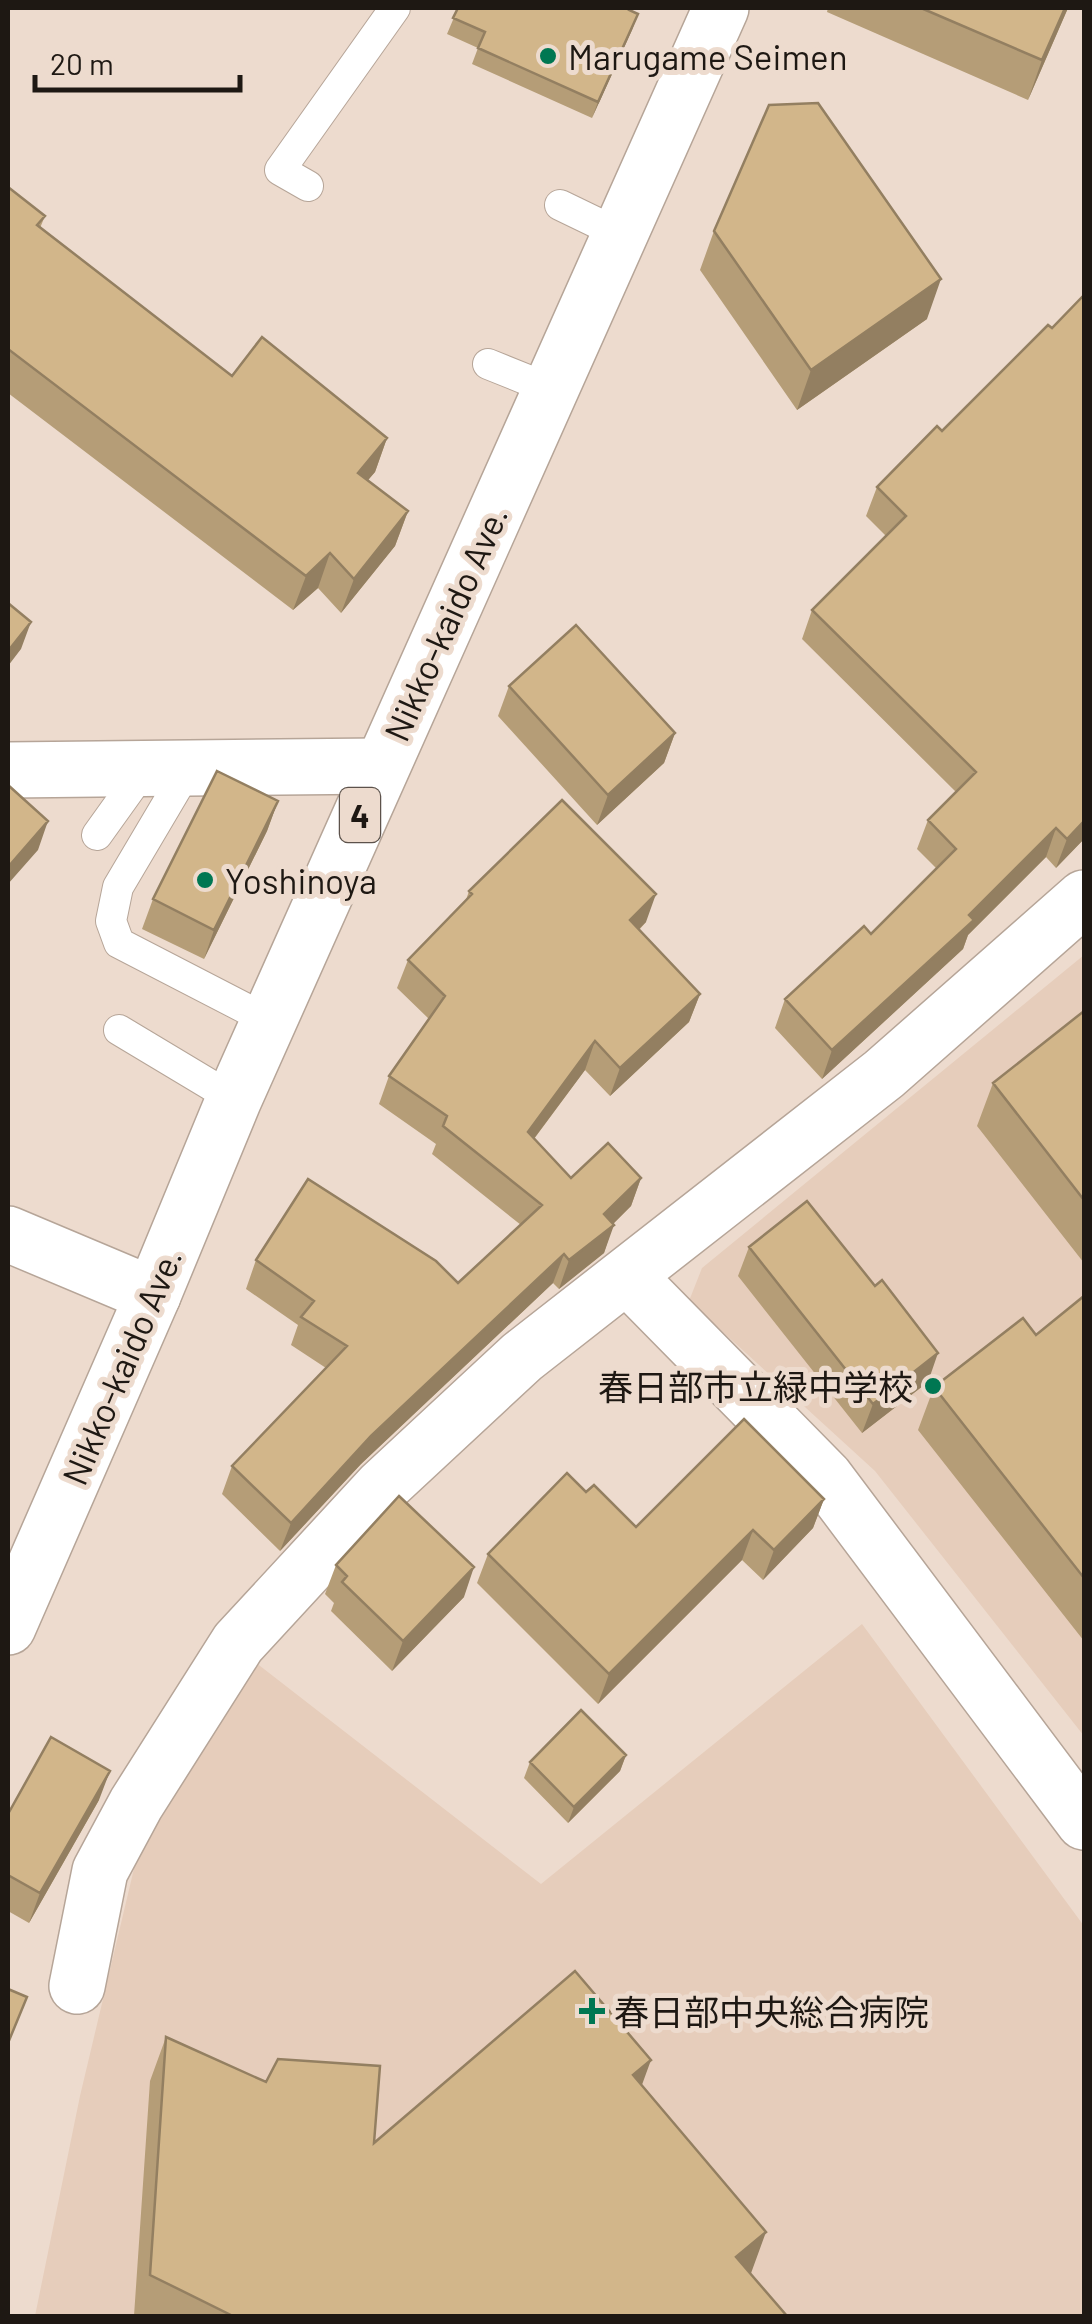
<svg xmlns="http://www.w3.org/2000/svg" width="1092" height="2324" font-family="Barlow,'Noto Sans JP',sans-serif">
	<style>
		.built { fill: #e6cdbb }
		.lines { fill: none; stroke-linecap: round; stroke-linejoin: round }
		.service-casing { stroke: #b6a598; stroke-width: 32 }
		.minor-casing { stroke: #b6a598; stroke-width: 58 }
		.trunk-casing { stroke: #b6a598; stroke-width: 58 }
		.service { stroke: #fff; stroke-width: 30 }
		.minor { stroke: #fff; stroke-width: 55 }
		.trunk { stroke: #fff; stroke-width: 55 }
		.wall { fill: #b59d77 }
		.shaded-wall { fill: #937f61 }
		.building { fill: #d2b68a; stroke: #937f61; stroke-width: 2.5 }
		.poi-dot { fill: #007752; stroke: #eddbce; stroke-width: 4 }
		.labels { text-anchor: middle; dominant-baseline: central; stroke-width: 10; stroke-linejoin: round; paint-order: stroke }
		.shield { fill: #eddbce; stroke: #5c524b; stroke-width: 2.5 }
		.shield-label { font-size: 32px; font-weight: bold; fill: #1e1813 }
		.poi-label { font-size: 35px; fill: #1e1813; stroke: #eddbce; text-anchor: start }
		.street-label { font-size: 35px; fill: #1e1813; stroke: #eddbce }
	</style>
	<rect width="100%" height="100%" fill="#eddbce"/>
	<path class="built" d="M1084,955V1736L875,1471L689,1301L702,1268Z
		M862,1624L1084,1926V2316H35L80,2096L137,1856L242,1652L541,1884Z"/>
	<g class="lines">
		<g class="service-casing">
			<path id="service" d="M308,186L280,170L395,8
				M560,205L620,234
				M488,364L550,389
				M189,767L118,887L111,921L119,943L270,1021
				M97,835L145,768
				M119,1030L234,1099"/>
		</g>
		<g class="minor-casing">
			<path id="minor" d="M8,770L381,766
				M8,1234L153,1295
				M627,1276L825,1477L1084,1822
				M77,1986L100,1871L136,1804L238,1643L382,1487L522,1357L884,1074L1084,898"/>
		</g>
		<g class="trunk-casing">
			<path id="trunk" d="M8,1627L153,1295L234,1099L721,8"/>
		</g>
		<use href="#service" class="service"/>
		<use href="#minor" class="minor"/>
		<use href="#trunk" class="trunk"/>
	</g>
	<path class="wall" d="M458,8H631L630,11L638,14L592,118L472,64L478,48L447,34Z
		M828,8H1068L1028,100L827,12Z
		M8,187L45,216L40,228L232,376L387,438L375,472L368,480L408,511L395,546L341,613L318,588L293,610L8,393Z
		M714,231L927,319L797,410L700,270Z
		M937,426L1084,839L1056,868L1046,857L968,935L963,949L822,1079L775,1028L785,999L871,934L936,868L917,849L928,820L956,792L802,639L812,610L886,536L866,516L877,487Z
		M509,686L675,733L664,763L597,825L498,716Z
		M278,801L267,831L204,959L142,929L153,899Z
		M469,891L646,922L639,930L700,994L689,1022L610,1096L585,1070L534,1139L571,1178H641L631,1206L613,1224L604,1253L559,1289L553,1283L361,1464L280,1551L222,1494L232,1466L326,1368L291,1345L298,1325L246,1289L256,1260L458,1283L521,1225L432,1154L436,1144L379,1104L389,1076L429,1019L397,988L408,960L466,900Z
		M1084,1011V1263L977,1126L993,1083Z
		M749,1247L928,1382L862,1433L738,1276Z
		M1084,1296V1641L918,1430L934,1387L1036,1335Z
		M586,1492L636,1527L824,1499L813,1528L763,1580L742,1560L598,1704L477,1583L488,1554Z
		M336,1565L464,1597L392,1671L331,1611L334,1603L325,1594Z
		M626,1755L620,1771L568,1823L524,1778L530,1762Z
		M99,1800L29,1923L8,1911V1814Z
		M166,2037L374,2143L642,2086L751,2274L787,2316H134L150,2081Z"/>
	<path class="shaded-wall" d="M1065,8H1068L1028,100L1042,60Z
		M638,14L632,30L592,118L598,102Z
		M941,279L927,319L797,410L811,370Z
		M387,438L375,472L345,507L358,473Z
		M408,511L395,546L341,613L354,579Z
		M330,553L318,588L293,610L306,576Z
		M31,622L21,649L8,666V651Z
		M675,733L664,763L597,825L608,795Z
		M278,801L267,831L204,959L214,930Z
		M48,821L38,850L8,884V867Z
		M1084,821V839L1056,868L1067,839Z
		M1056,828L1046,857L968,935L963,949L822,1079L832,1050Z
		M656,894L646,922L620,948L630,920Z
		M700,994L689,1022L610,1096L620,1068Z
		M595,1041L585,1070L518,1160L528,1132Z
		M641,1178L631,1206L604,1233L614,1225L604,1253L559,1289L569,1260L604,1214Z
		M564,1254L553,1283L361,1464L280,1551L291,1523L371,1436Z
		M938,1353L928,1382L862,1433L873,1404Z
		M824,1499L813,1528L763,1580L774,1550Z
		M753,1530L742,1560L598,1704L609,1674Z
		M474,1567L464,1597L392,1671L403,1641Z
		M626,1755L620,1771L568,1823L574,1807Z
		M110,1771L99,1800L29,1923L40,1893Z
		M651,2060L635,2104L633,2075Z
		M766,2232L750,2276L736,2257Z"/>
	<path class="building" d="M458,8H630L629,10L638,14L598,102L478,48L485,32L453,18Z
		M921,8H1065L1042,60Z
		M818,103L941,279L811,370L714,231L769,105Z
		M8,187L45,216L37,225L232,376L262,337L387,438L358,473L408,511L354,579L330,553L306,576L8,349Z
		M1084,295V821L1067,839L1056,828L969,915L974,920L832,1050L785,999L864,926L871,934L956,849L928,820L976,772L812,610L906,516L877,487L937,426L942,431L1048,325L1052,328Z
		M8,603L31,622L8,651Z
		M576,625L675,733L608,795L509,686Z
		M217,771L278,801L214,930L153,899Z
		M8,785L48,821L8,867Z
		M562,800L656,894L630,920L700,994L620,1068L595,1041L528,1132L571,1178L608,1143L641,1178L604,1214L614,1225L569,1260L564,1254L371,1436L291,1523L232,1466L347,1346L301,1317L314,1301L256,1260L308,1179L436,1261L458,1283L542,1205L443,1126L447,1116L389,1076L445,996L408,960L472,894L469,891Z
		M1084,1011V1200L993,1083Z
		M807,1201L875,1286L882,1280L938,1353L873,1404L749,1247Z
		M1084,1296V1578L934,1387L1023,1318L1036,1335Z
		M744,1419L824,1499L774,1550L753,1530L609,1674L488,1554L567,1473L586,1492L594,1485L636,1527Z
		M399,1496L474,1567L403,1641L342,1582L347,1576L336,1565Z
		M581,1710L626,1755L574,1807L530,1762Z
		M51,1737L110,1771L40,1893L8,1875V1814Z
		M575,1971L651,2060L633,2075L766,2232L736,2257L787,2316H233L150,2275L166,2037L266,2082L278,2059L380,2066L374,2143Z
		M8,1989L27,1997L8,2043Z"/>
	<g class="poi-dot">
		<circle cx="548" cy="56" r="10"/>
		<circle cx="205" cy="880" r="10"/>
		<circle cx="933" cy="1386" r="10"/>
		<path d="M587 1996h10v10h10v10h-10v10h-10v-10h-10v-10h10z"/>
	</g>
	<g class="labels">
		<rect class="shield" x="340" y="788" width="40" height="54" rx="8"/>
		<g class="shield-label">
			<text x="360" y="815">4</text>
		</g>
		<g class="poi-label">
			<text x="568" y="56">Marugame Seimen</text>
			<text x="225" y="880">Yoshinoya</text>
			<text x="913" y="1386" text-anchor="end">春日部市立緑中学校</text>
			<text x="614" y="2011">春日部中央総合病院</text>
		</g>
		<g class="street-label">
			<text transform="translate(445 623) rotate(-66)">Nikko-kaido Ave.</text>
			<text transform="translate(121 1366) rotate(-67)">Nikko-kaido Ave.</text>
		</g>
	</g>
	<rect width="1092" height="2324" fill="none" stroke="#1e1813" stroke-width="20"/>
	<path d="M35 75v15h205v-15" fill="none" stroke="#1e1813" stroke-width="5"/>
	<text x="50" y="75" font-size="30" fill="#1e1813" stroke="#eddbce" stroke-width="8" paint-order="stroke">20 m</text>
</svg>
